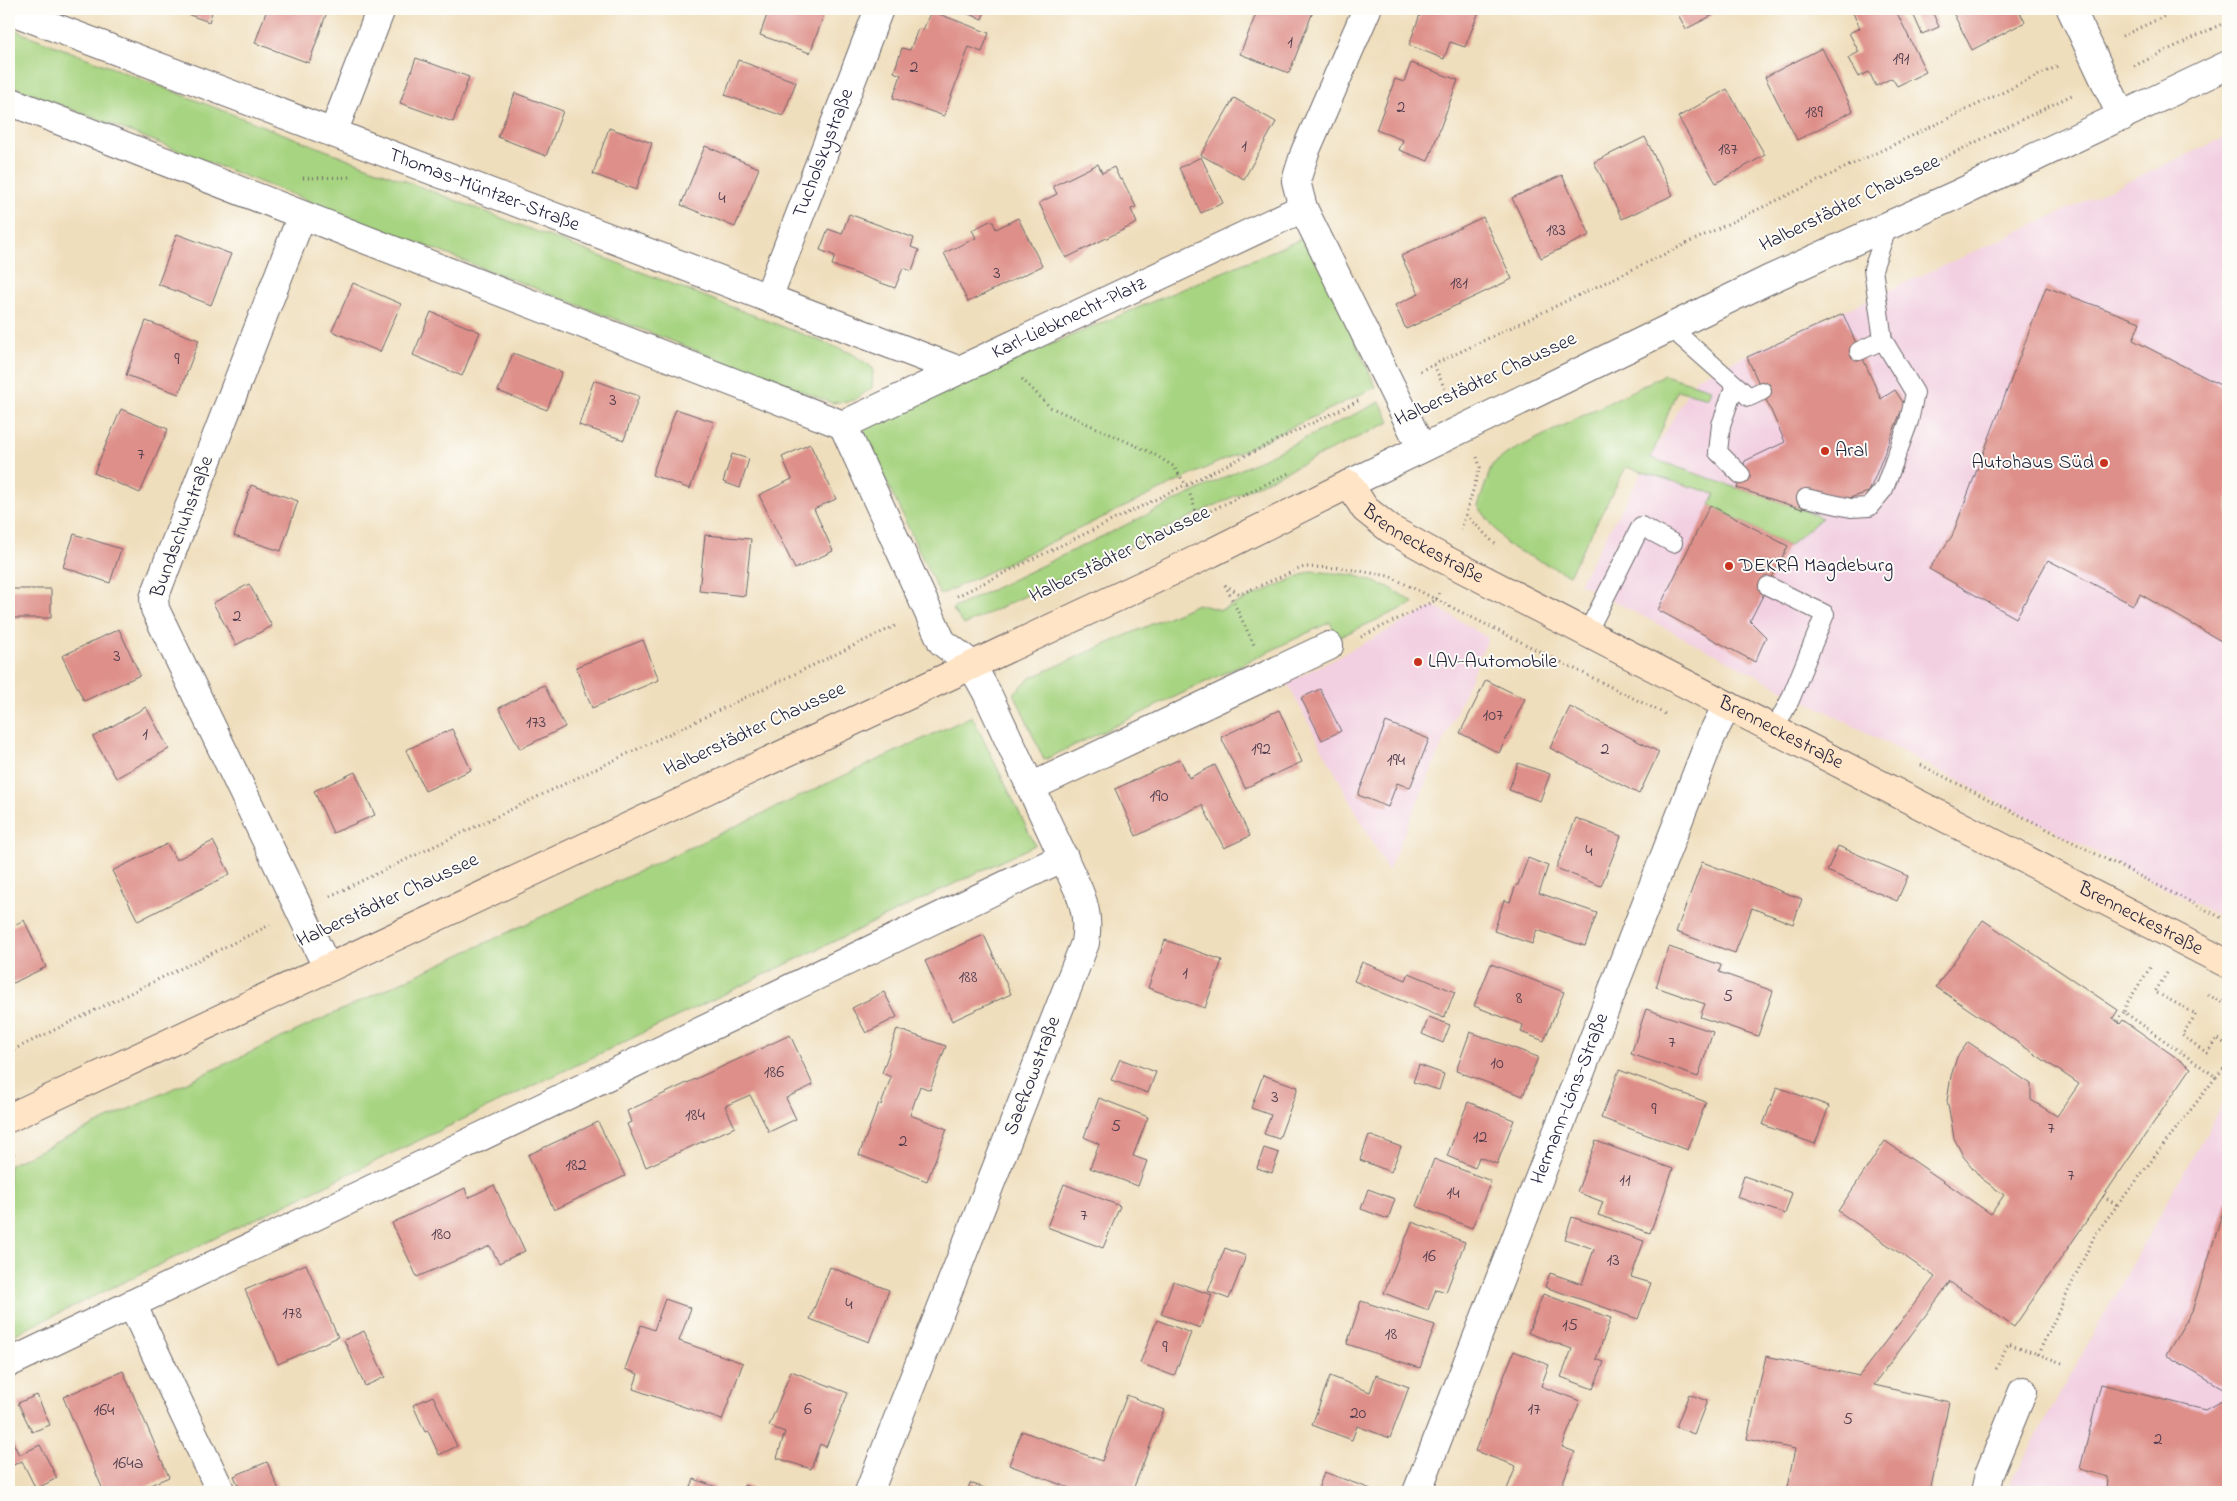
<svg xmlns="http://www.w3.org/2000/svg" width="2237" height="1501" font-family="'Indie Flower',sans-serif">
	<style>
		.built { fill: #f2cfe1 }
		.green { fill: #a7d481; stroke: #647b5e }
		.building { fill: #de8f89 }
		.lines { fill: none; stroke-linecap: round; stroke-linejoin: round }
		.service-casing { stroke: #6a6468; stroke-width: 20 }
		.minor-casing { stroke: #6a6468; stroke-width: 30 }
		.tertiary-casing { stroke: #6a6468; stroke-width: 30 }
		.secondary-casing { stroke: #6a6468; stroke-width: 30 }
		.path { stroke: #6a6468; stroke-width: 3; stroke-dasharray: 1 4; stroke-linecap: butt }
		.service { stroke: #fff; stroke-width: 18 }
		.minor { stroke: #fff; stroke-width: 28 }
		.tertiary { stroke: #fff; stroke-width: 28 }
		.secondary { stroke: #ffe4c6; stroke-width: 28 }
		.poi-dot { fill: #c8321e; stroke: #fdfcf7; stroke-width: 2 }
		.labels { text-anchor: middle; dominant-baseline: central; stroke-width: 4; stroke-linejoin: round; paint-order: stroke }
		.number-label { font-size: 18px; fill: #513d4e }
		.street-label { font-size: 20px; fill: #22223b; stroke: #fdfcf7 }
		.poi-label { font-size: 20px; fill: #22223b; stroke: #fdfcf7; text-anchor: start }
	</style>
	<rect width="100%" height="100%" fill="#fdfcf7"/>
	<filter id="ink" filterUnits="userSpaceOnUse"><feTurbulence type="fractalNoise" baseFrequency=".02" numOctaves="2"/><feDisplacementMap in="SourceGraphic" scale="10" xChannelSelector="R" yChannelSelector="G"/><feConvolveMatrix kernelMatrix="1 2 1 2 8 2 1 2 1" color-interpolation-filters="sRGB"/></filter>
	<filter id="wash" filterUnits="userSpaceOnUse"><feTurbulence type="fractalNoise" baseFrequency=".0096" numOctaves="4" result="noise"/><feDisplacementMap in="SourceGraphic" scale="20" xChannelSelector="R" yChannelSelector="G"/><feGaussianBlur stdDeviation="1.12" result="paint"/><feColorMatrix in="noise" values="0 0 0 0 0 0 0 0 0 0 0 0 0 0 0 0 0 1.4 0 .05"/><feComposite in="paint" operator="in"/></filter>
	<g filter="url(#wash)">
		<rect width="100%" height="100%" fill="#efdebc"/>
		<path class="built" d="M2228,136V921L1579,583L1696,378Z
			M1435,606L1488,638L1388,871L1287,683Z
			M2228,1093V1492H2008L2009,1485Z"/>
		<path class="green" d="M9,28L851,353L873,368L872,388L854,400L832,403L9,85Z
			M1308,236L1376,387L940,595L860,425Z
			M1664,375L1711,389L1708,398L1677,390L1651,458L1737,488L1802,509L1822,518L1788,546L1710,505L1715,494L1626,467L1569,575L1508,546L1478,506L1492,465L1508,453Z
			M1380,402L1390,422L964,625L952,609Z
			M1311,571L1354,575L1389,587L1414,603L1337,638L1330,622L1044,760L1014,693L1030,678L1197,604L1221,610Z
			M972,716L1035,845L9,1337V1165Z"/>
		<g id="blocks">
			<path class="building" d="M173,9H213L209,22Z
				M267,9H328L309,63L255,43Z
				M769,9H826L810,53L760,35Z
				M955,9H986L982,19Z
				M1258,9H1314L1289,73L1240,54Z
				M1422,9H1480L1465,47L1450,42L1444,59L1409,45Z
				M1675,9H1709L1713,15L1686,29Z
				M1851,9H1895L1926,72L1897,86L1892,78L1876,86L1869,72L1858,77L1848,58L1859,52L1849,33L1860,28Z
				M1911,9H1931L1939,27L1922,34Z
				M1951,9H2018L2025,22L1972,50Z
				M931,11L989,33L982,52L969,47L944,116L893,98L901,75L894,72L902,48L910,50L918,29L923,30Z
				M1822,48L1853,111L1797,140L1765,77Z
				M416,58L469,77L453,122L400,103Z
				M738,60L796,82L783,116L725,95Z
				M1411,63L1458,80L1428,161L1399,150L1403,140L1376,130L1395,79L1404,82Z
				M1727,89L1765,155L1716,183L1678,117Z
				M515,93L563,111L546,156L498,137Z
				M1234,98L1276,122L1244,179L1201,155Z
				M609,128L652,143L636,190L593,174Z
				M1645,137L1673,195L1622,219L1594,162Z
				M705,146L759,168L735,227L681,205Z
				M1201,157L1223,203L1201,213L1179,168Z
				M1098,164L1102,173L1114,167L1120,180L1122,179L1136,207L1131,209L1137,223L1066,258L1039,203L1057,194L1053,186Z
				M1562,175L1590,235L1541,258L1512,198Z
				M849,214L914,238L911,247L919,250L912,271L903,268L895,288L832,265L835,256L820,250L828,229L842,234Z
				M1483,217L1512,279L1406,329L1395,305L1419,294L1401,256Z
				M1018,218L1042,266L968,302L944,253L976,238L972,230L992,220L996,229Z
				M177,234L231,254L211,305L158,284Z
				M353,283L401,304L380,352L332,331Z
				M2046,287L2140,322L2133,340L2228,389V645L2140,594L2133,605L2048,560L2016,618L1929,569L1952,536Z
				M431,312L480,332L462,376L413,355Z
				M1843,314L1881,399L1895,390L1904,404L1869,492L1846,499L1809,489L1802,509L1737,488L1745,461L1785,442L1747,357Z
				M146,321L199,340L179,394L126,375Z
				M513,353L562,372L547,410L498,391Z
				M594,380L639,396L624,440L579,425Z
				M121,409L168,429L140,493L94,473Z
				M676,409L714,422L690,489L652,475Z
				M810,444L836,499L814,509L833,551L795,569L759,495L792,479L782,457Z
				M732,454L749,459L740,488L723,482Z
				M251,485L298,501L281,551L234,536Z
				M1710,505L1788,546L1750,621L1766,637L1755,662L1658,610Z
				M74,534L121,549L110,583L63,567Z
				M705,535L751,539L745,596L699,591Z
				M249,584L272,626L236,645L213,603Z
				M10,589H51V618H10Z
				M119,629L140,675L84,701L62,656Z
				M643,640L659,680L592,708L576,667Z
				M1486,680L1525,699L1499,753L1460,733Z
				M544,685L565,727L520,749L499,708Z
				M1320,689L1341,731L1322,740L1301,698Z
				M146,707L169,749L116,778L93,737Z
				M1570,707L1659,752L1639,794L1550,748Z
				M1279,710L1302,762L1245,788L1221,737Z
				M1386,722L1429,739L1410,788L1397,783L1388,807L1358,795Z
				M452,729L471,770L425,791L406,750Z
				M1180,759L1189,778L1215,765L1250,836L1224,848L1202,805L1136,836L1115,789Z
				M1518,763L1550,774L1540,801L1509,790Z
				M355,772L375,815L333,833L314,791Z
				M1576,818L1621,836L1601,886L1556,868Z
				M213,841L230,874L138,921L112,871L167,844L176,860Z
				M1838,846L1908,876L1897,901L1827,871Z
				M1528,858L1548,866L1539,893L1597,913L1585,946L1537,930L1532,944L1494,931L1504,900L1510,902L1516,885H1518Z
				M1702,862L1802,899L1793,924L1752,908L1735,953L1676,932Z
				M24,920L46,967L9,985V928Z
				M1983,920L2118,1010L2113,1018L2120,1024L2123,1020L2191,1068L2014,1327L1950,1282L1874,1385L1949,1402L1930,1492H1786L1795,1449L1747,1439L1766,1356L1859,1376L1935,1277L1838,1211L1885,1141L1991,1214L2004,1195L1981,1178L1963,1156L1954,1138L1951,1120L1947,1101L1951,1076L1957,1057L1968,1042L2031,1084V1100L2057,1116L2079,1084L1936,987Z
				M984,935L1011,994L952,1021L925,961Z
				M1165,940L1222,960L1205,1008L1148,988Z
				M1669,947L1721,965L1719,972L1773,991L1758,1036L1700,1017L1705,1004L1656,987Z
				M1362,962L1406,980L1409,973L1455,992L1444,1018L1354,981Z
				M1491,964L1564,992L1544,1041L1521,1032L1523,1025L1474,1006Z
				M884,992L897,1017L866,1033L852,1008Z
				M1646,1009L1713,1032L1698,1077L1631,1054Z
				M1429,1017L1450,1025L1443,1043L1422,1034Z
				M897,1029L946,1046L930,1090L920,1086L910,1115L947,1129L927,1181L859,1155L879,1103L881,1105L891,1077L882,1073Z
				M1470,1032L1538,1057L1523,1096L1456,1071Z
				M790,1035L813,1085L786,1098L796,1119L769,1132L750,1095L725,1106L735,1127L646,1167L627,1124L631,1122L627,1111Z
				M1120,1059L1156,1072L1148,1093L1111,1080Z
				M1419,1065L1444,1074L1439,1090L1413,1082Z
				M1619,1070L1706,1102L1688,1150L1601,1118Z
				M1263,1075L1298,1087L1279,1139L1264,1134L1271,1115L1251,1108Z
				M1777,1087L1829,1106L1815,1144L1763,1125Z
				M1099,1098L1148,1117L1133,1156L1147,1161L1138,1186L1090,1168L1099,1144L1084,1137Z
				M1468,1102L1514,1120L1497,1164L1479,1157L1475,1168L1447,1156Z
				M598,1122L625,1176L554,1210L528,1155Z
				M1369,1135L1401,1147L1391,1172L1360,1160Z
				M1596,1141L1673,1169L1650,1233L1598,1215L1603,1202L1577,1192Z
				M1264,1148L1279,1153L1272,1173L1257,1168Z
				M1434,1159L1491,1181L1472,1228L1416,1206Z
				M1744,1176L1792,1193L1785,1214L1737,1197Z
				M1064,1184L1120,1206L1103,1248L1047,1227Z
				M494,1185L525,1251L499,1263L490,1246L417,1277L392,1223L465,1188L468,1198Z
				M1368,1189L1395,1199L1388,1219L1361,1209Z
				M2226,1202L2228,1204V1391L2166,1355L2192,1311Z
				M1572,1217L1644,1241L1631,1277L1651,1283L1638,1319L1545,1287L1550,1273L1582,1284L1594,1249L1565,1239Z
				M1412,1222L1465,1242L1446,1292L1436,1289L1428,1310L1384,1293Z
				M1225,1248L1246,1256L1229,1299L1208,1291Z
				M306,1264L338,1337L278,1364L245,1290Z
				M830,1267L889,1290L869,1342L810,1319Z
				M1173,1281L1212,1295L1200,1328L1161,1314Z
				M1543,1294L1611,1318L1596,1359L1604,1362L1593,1389L1561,1377L1572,1349L1528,1333Z
				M665,1299L691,1308L679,1341L743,1363L722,1420L633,1389L638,1374L625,1369L641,1325L654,1330Z
				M1361,1301L1435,1325L1420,1368L1347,1344Z
				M1157,1320L1191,1333L1174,1376L1140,1363Z
				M364,1331L385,1377L365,1386L344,1340Z
				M1514,1351L1549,1365L1541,1386L1580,1401L1562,1447L1575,1452L1559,1492H1506L1516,1466L1475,1451Z
				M123,1371L169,1477L134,1492H104L63,1397Z
				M791,1371L848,1393L826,1447L820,1444L811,1469L777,1458L785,1432L769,1426Z
				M1376,1375L1409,1387L1390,1438L1357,1426L1352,1440L1312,1425L1330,1376L1370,1392Z
				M2101,1384L2205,1410L2228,1397V1492H2107L2108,1477L2080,1469Z
				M1689,1394L1707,1401L1694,1434L1676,1427Z
				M37,1395L50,1425L32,1432L18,1403Z
				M1127,1395L1164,1410L1132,1492H1080L1009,1465L1022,1431L1102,1461Z
				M433,1396L457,1446L439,1455L428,1431L425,1432L413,1405Z
				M9,1434L19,1455L40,1445L57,1478L36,1489L22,1461L9,1467Z
				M267,1462L280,1492H241L234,1476Z
				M1324,1472L1371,1489L1369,1492H1317Z
				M694,1479L716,1487L713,1492H689Z
				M970,1483L996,1492H967Z
				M744,1485L763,1492H741Z"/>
		</g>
	</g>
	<g filter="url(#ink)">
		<use href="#blocks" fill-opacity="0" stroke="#6a6468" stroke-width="1"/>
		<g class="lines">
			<g class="service-casing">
				<path id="service" d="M1671,328L1749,397L1762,391
					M1859,351L1883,340L1873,269L1888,226
					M1735,385L1721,425L1718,452L1741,475
					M1806,498L1851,508L1869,507L1884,489L1909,421L1915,393L1883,340
					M1768,586L1825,614L1790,700L1774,730
					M1587,633L1641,526L1673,543"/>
			</g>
			<g class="minor-casing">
				<g id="minor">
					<path d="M1367,9L1305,152L1296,181L1303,208L1421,447"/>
					<path d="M2071,9L2122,117"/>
					<path id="s1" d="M9,10L958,370"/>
					<path d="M9,101L843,425"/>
					<path d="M333,133L381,9"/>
					<path d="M302,215L154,598L155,609L327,967"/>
					<path id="s2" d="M768,298L879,9"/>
					<path d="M843,425L942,642L971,664L987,693L1078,889C1086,908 1088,922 1085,943L869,1492"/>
					<path id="s3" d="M843,425L1303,208"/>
					<path d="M1031,787L1329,646"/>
					<path d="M132,1304L221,1492"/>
					<path d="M9,1363L1064,857"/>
					<path id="s4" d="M1417,1492L1711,737L1727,705"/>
					<path d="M1985,1492L1989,1474L2023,1391"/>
				</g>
			</g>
			<g class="tertiary-casing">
				<path id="tertiary" d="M1349,484L1768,280L1958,194L2228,65"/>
			</g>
			<g class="secondary-casing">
				<g id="secondary">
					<path id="s5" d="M9,1118L1211,553L1349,484L1365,509L1390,529L1444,559L2228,964"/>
				</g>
			</g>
			<path class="path" d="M2122,36L2180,9
				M2134,66L2228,21
				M303,178L352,177
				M1882,188L2074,94
				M1434,365L1449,398
				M1420,371L2060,65
				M1022,379L1050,407L1152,453L1173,466L1187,486L1198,517
				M1466,515L1496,545
				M1461,530L1480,467L1477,457
				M1071,578L1291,472
				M1225,585L1240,594L1304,567L1342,568L1389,576L1665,714
				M1225,585L1254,645
				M957,596L1360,400
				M1361,637L1436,600L1439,593
				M1921,765L2228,921
				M330,896L897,625
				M2167,973L2155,992L2196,1014L2182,1035L2207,1053L2217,1038L2228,1046
				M2208,995L2228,1005
				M2117,1021L2124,1012
				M9,1052L270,925
				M2216,1077L2228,1064
				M9,1156L18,1152
				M2103,1196L2117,1205
				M2062,1363L2038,1354L2096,1233L2216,1077L2124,1012L2127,1003L2152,965
				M1996,1369L2008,1344L2038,1354"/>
			<use href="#service" class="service"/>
			<use href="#minor" class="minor"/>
			<use href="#tertiary" class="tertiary"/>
			<use href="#secondary" class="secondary"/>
		</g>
	</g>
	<g class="poi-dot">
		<circle cx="1825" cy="451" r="5"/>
		<circle cx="2104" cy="463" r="5"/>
		<circle cx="1729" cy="566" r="5"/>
		<circle cx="1418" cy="662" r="5"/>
	</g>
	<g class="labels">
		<g class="number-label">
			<text x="1290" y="43">1</text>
			<text x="1901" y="60">191</text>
			<text x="914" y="68">2</text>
			<text x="1401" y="108">2</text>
			<text x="1814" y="113">189</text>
			<text x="1244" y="147">1</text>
			<text x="1728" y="150">187</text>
			<text x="722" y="199">4</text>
			<text x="1556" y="231">183</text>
			<text x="997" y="274">3</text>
			<text x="1459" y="284">181</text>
			<text x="177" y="360">9</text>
			<text x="613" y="401">3</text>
			<text x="141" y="455">7</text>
			<text x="237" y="617">2</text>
			<text x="117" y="657">3</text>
			<text x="1493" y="716">107</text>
			<text x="536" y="723">173</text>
			<text x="145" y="735">1</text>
			<text x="1261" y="750">192</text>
			<text x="1605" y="750">2</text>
			<text x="1396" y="761">194</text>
			<text x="1159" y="797">190</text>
			<text x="1589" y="852">4</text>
			<text x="1185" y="974">1</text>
			<text x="968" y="978">188</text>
			<text x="1728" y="997">5</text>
			<text x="1519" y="999">8</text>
			<text x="1672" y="1043">7</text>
			<text x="1497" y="1064">10</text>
			<text x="774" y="1073">186</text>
			<text x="1275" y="1098">3</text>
			<text x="1654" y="1110">9</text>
			<text x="695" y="1116">184</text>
			<text x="1116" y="1127">5</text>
			<text x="2051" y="1129">7</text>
			<text x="1480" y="1138">12</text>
			<text x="903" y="1142">2</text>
			<text x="576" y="1166">182</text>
			<text x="2071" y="1176">7</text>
			<text x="1625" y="1181">11</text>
			<text x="1453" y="1194">14</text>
			<text x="1084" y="1216">7</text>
			<text x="441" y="1235">180</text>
			<text x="1429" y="1257">16</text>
			<text x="1613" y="1261">13</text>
			<text x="849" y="1305">4</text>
			<text x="292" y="1314">178</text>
			<text x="1570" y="1326">15</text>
			<text x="1391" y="1335">18</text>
			<text x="1165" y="1348">9</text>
			<text x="808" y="1410">6</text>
			<text x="1534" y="1410">17</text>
			<text x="104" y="1411">164</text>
			<text x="1358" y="1414">20</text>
			<text x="1848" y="1420">5</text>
			<text x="2158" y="1440">2</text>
			<text x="128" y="1464">164a</text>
		</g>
		<g class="street-label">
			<text stroke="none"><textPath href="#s2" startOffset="155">Tucholskystraße</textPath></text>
			<text stroke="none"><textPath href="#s1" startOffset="508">Thomas-Müntzer-Straße</textPath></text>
			<text transform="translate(1850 204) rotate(-26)">Halberstädter Chaussee</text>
			<text stroke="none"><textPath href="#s3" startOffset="250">Karl-Liebknecht-Platz</textPath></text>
			<text transform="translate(1486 380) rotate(-25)">Halberstädter Chaussee</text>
			<text transform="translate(183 527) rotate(-70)">Bundschuhstraße</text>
			<text stroke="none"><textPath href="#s5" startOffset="1580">Brenneckestraße</textPath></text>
			<text transform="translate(1120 555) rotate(-26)">Halberstädter Chaussee</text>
			<text transform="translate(755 730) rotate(-25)">Halberstädter Chaussee</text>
			<text stroke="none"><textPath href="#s5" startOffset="1985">Brenneckestraße</textPath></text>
			<text transform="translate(388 901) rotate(-25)">Halberstädter Chaussee</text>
			<text stroke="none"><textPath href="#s5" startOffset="2390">Brenneckestraße</textPath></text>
			<text transform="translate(1033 1076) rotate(-69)">Saefkowstraße</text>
			<text stroke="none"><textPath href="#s4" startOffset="422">Hermann-Löns-Straße</textPath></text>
		</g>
		<g class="poi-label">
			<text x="1835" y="451">Aral</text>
			<text x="2094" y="463" text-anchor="end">Autohaus Süd</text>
			<text x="1739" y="566">DEKRA Magdeburg</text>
			<text x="1428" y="662">LAV-Automobile</text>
		</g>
	</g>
	<rect width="2237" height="1501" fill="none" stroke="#fdfcf7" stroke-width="30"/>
</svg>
